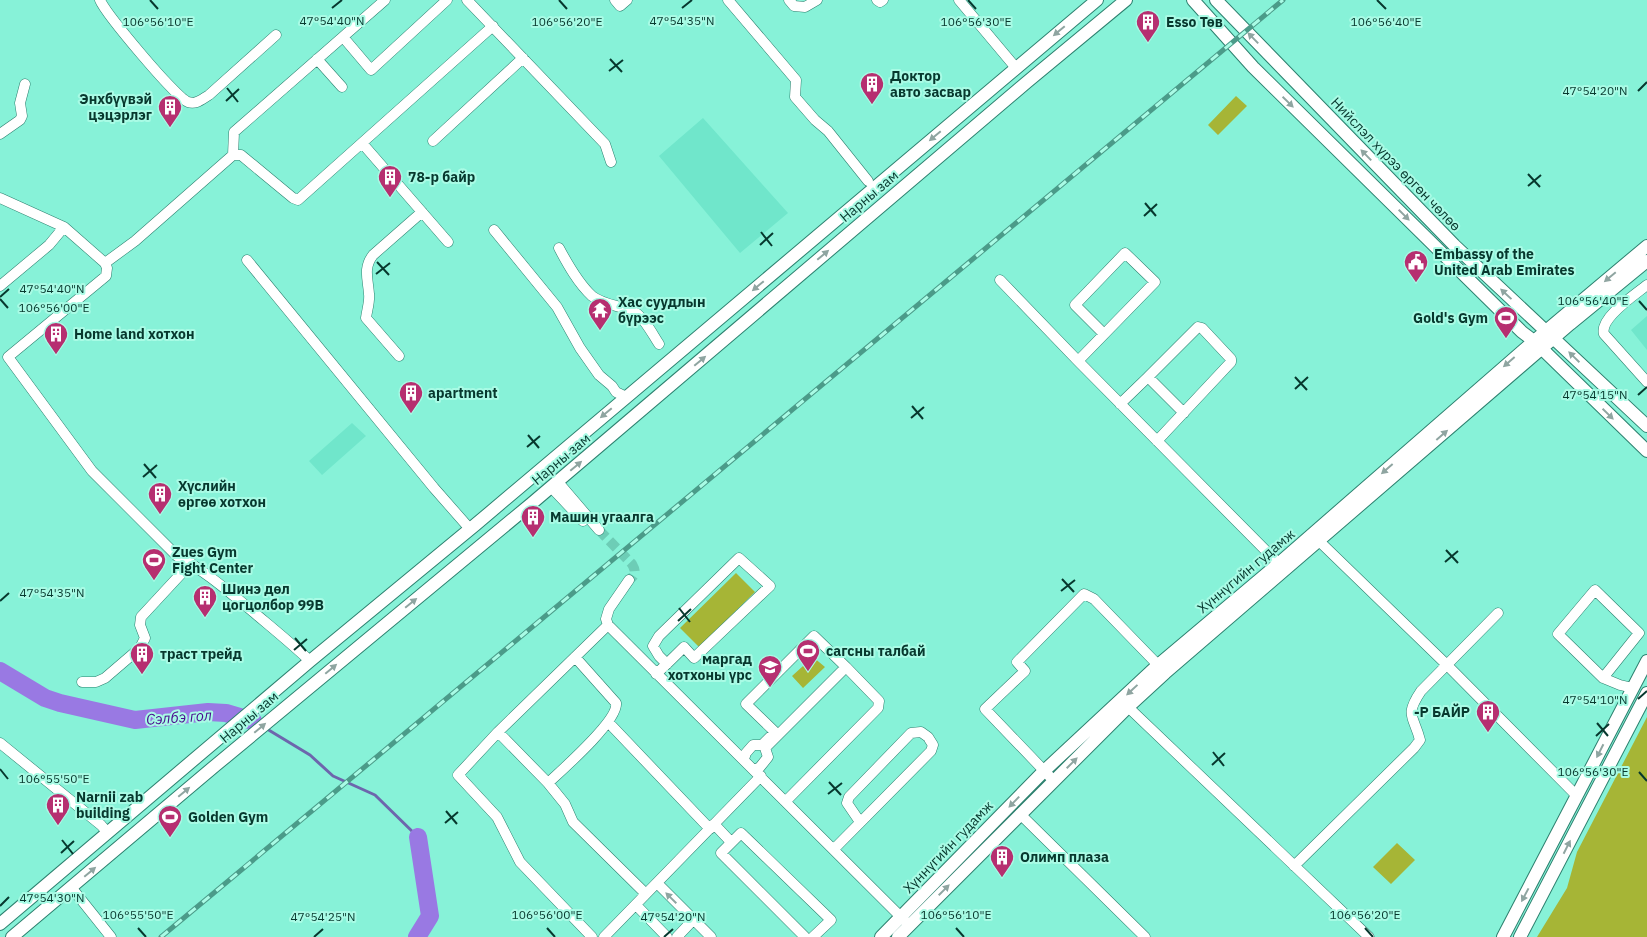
<svg xmlns="http://www.w3.org/2000/svg" width="1647" height="937" font-family="'IBM Plex Sans',sans-serif">
	<style>
		.built { fill: #70e6cb }
		.green { fill: #a6b536 }
		.lines { fill: none; stroke-linecap: round; stroke-linejoin: round }
		.stream { stroke: #6d66ad; stroke-width: 3 }
		.river { stroke: #9979e3; stroke-width: 18 }
		.minor-tunnel { stroke: #6dcdb6; stroke-width: 10; stroke-dasharray: 10 5; stroke-linecap: butt }
		.minor-casing { stroke: #2d816f; stroke-width: 11 }
		.major-casing { stroke: #2d816f; stroke-width: 14 }
		.minor { stroke: #fff; stroke-width: 10 }
		.major { stroke: #fff; stroke-width: 12 }
		.rail-casing { stroke: #4b9b89; stroke-width: 5 }
		.rail { stroke: #a9fbe5; stroke-width: 3; stroke-dasharray: 9; stroke-linecap: butt }
		.oneway { fill: #8fa5a1 }
		.ticks { fill: none; stroke: #07382e; stroke-width: 2 }
		.labels { text-anchor: middle; dominant-baseline: central; stroke-width: 4; stroke-linejoin: round; paint-order: stroke }
		.poi-label { font-size: 14px; font-weight: bold; fill: #07382e; stroke: #a9fbe5; text-anchor: start }
		.street-label { font-size: 14px; fill: #07382e; stroke: #a9fbe5 }
		.water-label { font-size: 15px; font-style: italic; fill: #490a8e; stroke: #a9fbe5 }
		.ticks-label { font-size: 12px; text-anchor: middle; fill: #07382e; stroke: #a9fbe5; stroke-width: 4; stroke-linejoin: round; paint-order: stroke }
	</style>
	<rect width="100%" height="100%" fill="#87f2d8"/>
	<path class="built" d="M703,118L788,213L740,253L659,156Z
		M1647,316V350L1631,330Z
		M352,423L366,436L322,475L309,461Z"/>
	<path class="green" d="M1236,96L1247,106L1218,135L1208,125Z
		M736,573L755,592L699,647L680,628Z
		M813,657L825,667L803,688L792,676Z
		M1647,717V937H1537L1567,888L1577,852Z
		M1397,843L1415,860L1391,884L1373,867Z"/>
	<g class="lines">
		<path class="stream" d="M267,729L310,755L333,776L375,795L418,837"/>
		<path class="river" d="M0,671L45,698L60,703L135,720L208,712L226,713L253,721
			M417,937L430,916L418,837"/>
		<path class="minor-tunnel" d="M599,530L632,564C636,571 636,575 629,580"/>
		<g class="minor-casing">
			<path id="minor" d="M100,0C106,14 176,98 188,102C196,105 202,99 209,95L276,35
				M467,0L605,144L611,162
				M615,0L620,6L627,0
				M728,0L796,80L795,97L815,120L828,131L868,181
				M789,0L794,6L805,7L817,0
				M877,0L880,2L883,0
				M959,0L1016,68
				M343,37L371,70L447,0
				M317,59L342,87
				M0,134L20,120L22,116L20,103L25,84
				M433,141L523,58
				M362,143L448,242
				M233,155L234,132L385,0
				M0,198L64,227L105,263L107,268L106,276L8,357L92,471L177,556C204,570 228,591 251,610C271,627 291,643 310,661
				M494,230L557,307L580,348L599,375L612,386L616,392L626,397
				M559,248C568,265 578,283 592,296C605,306 622,305 636,313C645,319 653,335 659,344
				M247,260L434,488L470,529
				M105,263L135,241L233,155H241L293,198L298,200L493,26
				M1000,280L1078,361L1283,568
				M1647,285C1636,294 1599,318 1604,334L1647,382
				M0,286L49,245L64,227
				M399,356L366,318C367,310 370,301 369,294C368,279 363,268 373,255L422,212
				M1078,361L1155,282L1125,253L1075,305L1104,334
				M1120,404L1148,377
				M1157,441L1231,362V359L1202,328L1198,327L1148,377L1184,413
				M558,482L599,530
				M551,487L583,521
				M1319,541L1447,665L1576,795
				M629,580L609,609L606,619L608,625L905,921
				M608,625L498,732L548,783L565,804L573,822L646,894
				M656,674C666,665 675,656 684,647L694,658L770,586L739,558L659,636L653,646L659,656L667,664
				M1603,678L1639,633L1595,590L1558,634L1603,678L1620,685L1633,688
				M82,682H96L105,678L140,648L145,638L140,625L141,617L191,563
				M1128,707L1369,937
				M609,723L710,829
				M498,732L458,775L497,817L520,862L592,937
				M0,743L101,825L108,833
				M744,759L746,753L753,745H762L775,732L746,704L814,636L846,667L765,748L768,757L760,767L755,770
				M1054,781L985,709L1025,671L1017,662L1084,594L1094,599L1158,665
				M548,783C562,770 619,720 616,703L575,657
				M786,801L878,708L879,701L846,667
				M1020,814L1145,937
				M714,824L731,842
				M834,849L931,751L933,745L928,737L921,732L911,733L849,797L847,803L860,822
				M1294,866L1414,748L1420,740C1414,716 1404,716 1421,691L1498,613
				M657,883L711,937
				M71,887L111,937
				M636,905L667,937
				M604,937L761,776
				M677,937L693,920
				M805,937L721,853L741,833L831,920L813,937"/>
		</g>
		<g class="major-casing">
			<path id="major" d="M1193,0L1253,67L1522,332L1534,341L1647,451
				M1216,0L1454,245L1647,426
				M0,924L310,661L475,525L1097,0
				M12,937L216,765L531,504L1027,82L1126,0
				M881,937L1044,771L1158,665L1278,564L1534,341L1647,246
				M898,937L1128,707L1165,673L1570,324L1647,261
				M1503,937L1647,661
				M1520,937L1647,693"/>
		</g>
		<use href="#minor" class="minor"/>
		<use href="#major" class="major"/>
		<g class="rail-casing">
			<path id="rail" d="M161,937L1283,0"/>
		</g>
		<use href="#rail" class="rail"/>
	</g>
	<defs><path id="oneway-solid" d="M-6-.8H1V-3.2L6.5 0L1 3.2V.8H-6Z" transform="scale(1.25)"/></defs>
	<g class="oneway">
		<use href="#oneway-solid" transform="translate(1059 31) rotate(140)"/>
		<use href="#oneway-solid" transform="translate(1253 38) rotate(-134)"/>
		<use href="#oneway-solid" transform="translate(1288 102) rotate(44)"/>
		<use href="#oneway-solid" transform="translate(935 136) rotate(140)"/>
		<use href="#oneway-solid" transform="translate(1366 155) rotate(-134)"/>
		<use href="#oneway-solid" transform="translate(1404 215) rotate(45)"/>
		<use href="#oneway-solid" transform="translate(823 255) rotate(-40)"/>
		<use href="#oneway-solid" transform="translate(1610 277) rotate(140)"/>
		<use href="#oneway-solid" transform="translate(758 286) rotate(140)"/>
		<use href="#oneway-solid" transform="translate(1506 294) rotate(-137)"/>
		<use href="#oneway-solid" transform="translate(1574 357) rotate(-136)"/>
		<use href="#oneway-solid" transform="translate(700 361) rotate(-40)"/>
		<use href="#oneway-solid" transform="translate(1509 362) rotate(139)"/>
		<use href="#oneway-solid" transform="translate(606 413) rotate(140)"/>
		<use href="#oneway-solid" transform="translate(1608 414) rotate(44)"/>
		<use href="#oneway-solid" transform="translate(1442 435) rotate(-41)"/>
		<use href="#oneway-solid" transform="translate(576 466) rotate(-40)"/>
		<use href="#oneway-solid" transform="translate(1387 469) rotate(139)"/>
		<use href="#oneway-solid" transform="translate(411 603) rotate(-39)"/>
		<use href="#oneway-solid" transform="translate(331 669) rotate(-40)"/>
		<use href="#oneway-solid" transform="translate(1132 690) rotate(137)"/>
		<use href="#oneway-solid" transform="translate(260 728) rotate(-40)"/>
		<use href="#oneway-solid" transform="translate(1600 751) rotate(117)"/>
		<use href="#oneway-solid" transform="translate(1072 763) rotate(-45)"/>
		<use href="#oneway-solid" transform="translate(184 792) rotate(-40)"/>
		<use href="#oneway-solid" transform="translate(1014 802) rotate(134)"/>
		<use href="#oneway-solid" transform="translate(1567 847) rotate(-63)"/>
		<use href="#oneway-solid" transform="translate(90 872) rotate(-40)"/>
		<use href="#oneway-solid" transform="translate(944 890) rotate(-45)"/>
		<use href="#oneway-solid" transform="translate(1525 895) rotate(118)"/>
		<use href="#oneway-solid" transform="translate(671 898) rotate(-135)"/>
	</g>
	<path class="ticks" d="M150,0L158,9M559,0L567,9M968,0L976,9M1377,0L1386,9M332,8L342,0M682,8L692,0M610,59L622,72M609,71L623,60M227,88L238,102M1638,91L1647,82M226,101L239,89M1528,174L1540,187M1528,186L1541,175M1145,203L1156,216M1144,216L1157,204M761,232L772,246M760,245L773,233M377,262L389,275M376,274L390,263M0,297L9,289M0,299L8,308M1639,301L1647,310M1295,377L1307,390M1295,389L1308,377M1638,395L1647,387M912,406L923,419M911,418L924,407M528,435L539,448M527,447L540,436M144,464L156,478M143,477L157,465M1446,550L1458,563M1445,562L1458,551M1062,579L1074,592M1061,591L1075,580M0,601L9,593M679,608L690,622M678,621L691,609M295,638L306,651M294,650L307,639M1638,699L1647,691M1597,723L1608,736M1596,736L1609,724M1213,752L1224,766M1212,765L1225,753M0,769L8,779M1639,772L1647,781M829,782L841,795M828,794L842,783M446,811L457,824M445,823L458,812M62,840L73,854M61,853L74,841M0,906L9,897M138,928L146,937M547,928L555,937M956,928L964,937M1365,928L1373,937M314,937L323,929M664,937L673,929"/>
	<defs>
		<g id="building-pin" transform="scale(1.25)"><path d="M0 17L-7.5 6A9.5 9.5 0 1 1 7.5 6Z" fill="#b62f70" stroke="#a9fbe5"/><path d="M-4-6H4V6H1V3H-1V6H-4ZM-2.5-4.3h1.7v1.8h-1.7ZM.8-4.3h1.7v1.8H.8ZM-2.5-1h1.7V.8h-1.7ZM.8-1h1.7V.8H.8Z" fill="#fff"/></g>
		<g id="civic-pin" transform="scale(1.25)"><path d="M0 17L-7.5 6A9.5 9.5 0 1 1 7.5 6Z" fill="#b62f70" stroke="#a9fbe5"/><path d="M-.6-6.5H3V-4.5H.6V-3L4-1V1h2V6H-6V1h2V-1L-.6-3ZM-1.2 2.5V6h2.4V2.5Z" fill="#fff"/></g>
		<g id="temple-pin" transform="scale(1.25)"><path d="M0 17L-7.5 6A9.5 9.5 0 1 1 7.5 6Z" fill="#b62f70" stroke="#a9fbe5"/><path d="M0-6L5-2H3V0L6.5 2.5H4V6H1.5V3h-3V6H-4V2.5H-6.5L-3 0V-2H-5Z" fill="#fff"/></g>
		<g id="stadium-pin" transform="scale(1.25)"><path d="M0 17L-7.5 6A9.5 9.5 0 1 1 7.5 6Z" fill="#b62f70" stroke="#a9fbe5"/><path d="M0-5a6.5 5 0 1 0 0 10a6.5 5 0 1 0 0-10ZM-3.5-1.8h7v3.6h-7Z" fill="#fff"/></g>
		<g id="school-pin" transform="scale(1.25)"><path d="M0 17L-7.5 6A9.5 9.5 0 1 1 7.5 6Z" fill="#b62f70" stroke="#a9fbe5"/><path d="M0-5L7-2L0 1L-7-2ZM-4 1L0 2.5L4 1V4Q0 6-4 4Z" fill="#fff"/></g>
	</defs>
	<g fill-rule="evenodd">
		<use href="#building-pin" x="1148" y="22"/>
		<use href="#building-pin" x="872" y="84"/>
		<use href="#building-pin" x="170" y="107"/>
		<use href="#building-pin" x="390" y="177"/>
		<use href="#civic-pin" x="1416" y="262"/>
		<use href="#temple-pin" x="600" y="310"/>
		<use href="#stadium-pin" x="1506" y="318"/>
		<use href="#building-pin" x="56" y="334"/>
		<use href="#building-pin" x="411" y="393"/>
		<use href="#building-pin" x="160" y="494"/>
		<use href="#building-pin" x="533" y="517"/>
		<use href="#stadium-pin" x="154" y="560"/>
		<use href="#building-pin" x="205" y="597"/>
		<use href="#stadium-pin" x="808" y="651"/>
		<use href="#building-pin" x="142" y="654"/>
		<use href="#school-pin" x="770" y="667"/>
		<use href="#building-pin" x="1488" y="712"/>
		<use href="#building-pin" x="58" y="805"/>
		<use href="#stadium-pin" x="170" y="817"/>
		<use href="#building-pin" x="1002" y="857"/>
	</g>
	<g class="labels">
		<g class="poi-label">
			<text x="1166" y="22">Esso Төв</text>
			<text x="890" y="76">Доктор<tspan x="890" dy="16">авто засвар</tspan></text>
			<text x="152" y="99" text-anchor="end">Энхбүүвэй<tspan x="152" dy="16">цэцэрлэг</tspan></text>
			<text x="408" y="177">78-р байр</text>
			<text x="1434" y="254">Embassy of the<tspan x="1434" dy="16">United Arab Emirates</tspan></text>
			<text x="618" y="302">Хас суудлын<tspan x="618" dy="16">бүрээс</tspan></text>
			<text x="1488" y="318" text-anchor="end">Gold's Gym</text>
			<text x="74" y="334">Home land хотхон</text>
			<text x="428" y="393">apartment</text>
			<text x="178" y="486">Хүслийн<tspan x="178" dy="16">өргөө хотхон</tspan></text>
			<text x="550" y="517">Машин угаалга</text>
			<text x="172" y="552">Zues Gym<tspan x="172" dy="16">Fight Center</tspan></text>
			<text x="222" y="589">Шинэ дөл<tspan x="222" dy="16">цогцолбор 99В</tspan></text>
			<text x="826" y="651">сагсны талбай</text>
			<text x="160" y="654">траст трейд</text>
			<text x="752" y="659" text-anchor="end">маргад<tspan x="752" dy="16">хотхоны үрс</tspan></text>
			<text x="1470" y="712" text-anchor="end">-Р БАЙР</text>
			<text x="76" y="797">Narnii zab<tspan x="76" dy="16">building</tspan></text>
			<text x="188" y="817">Golden Gym</text>
			<text x="1020" y="857">Олимп плаза</text>
		</g>
		<g class="street-label">
			<text transform="translate(1396 164) rotate(46)">Нийслэл хүрээ өргөн чөлөө</text>
			<text transform="translate(869 196) rotate(-40)">Нарны зам</text>
			<text transform="translate(561 459) rotate(-40)">Нарны зам</text>
			<text transform="translate(1246 571) rotate(-40)">Хүннүгийн гудамж</text>
			<text transform="translate(249 717) rotate(-40)">Нарны зам</text>
			<text transform="translate(948 847) rotate(-46)">Хүннүгийн гудамж</text>
		</g>
		<g class="water-label">
			<text transform="translate(179 717) rotate(-4)">Сэлбэ гол</text>
		</g>
	</g>
	<g class="ticks-label">
		<text x="332" y="25">47°54'40"N</text>
		<text x="682" y="25">47°54'35"N</text>
		<text x="158" y="26">106°56'10"E</text>
		<text x="567" y="26">106°56'20"E</text>
		<text x="976" y="26">106°56'30"E</text>
		<text x="1386" y="26">106°56'40"E</text>
		<text x="1595" y="95">47°54'20"N</text>
		<text x="52" y="293">47°54'40"N</text>
		<text x="1593" y="305">106°56'40"E</text>
		<text x="54" y="312">106°56'00"E</text>
		<text x="1595" y="399">47°54'15"N</text>
		<text x="52" y="597">47°54'35"N</text>
		<text x="1595" y="704">47°54'10"N</text>
		<text x="1593" y="776">106°56'30"E</text>
		<text x="54" y="783">106°55'50"E</text>
		<text x="52" y="902">47°54'30"N</text>
		<text x="138" y="919">106°55'50"E</text>
		<text x="547" y="919">106°56'00"E</text>
		<text x="956" y="919">106°56'10"E</text>
		<text x="1365" y="919">106°56'20"E</text>
		<text x="323" y="921">47°54'25"N</text>
		<text x="673" y="921">47°54'20"N</text>
	</g>
</svg>
